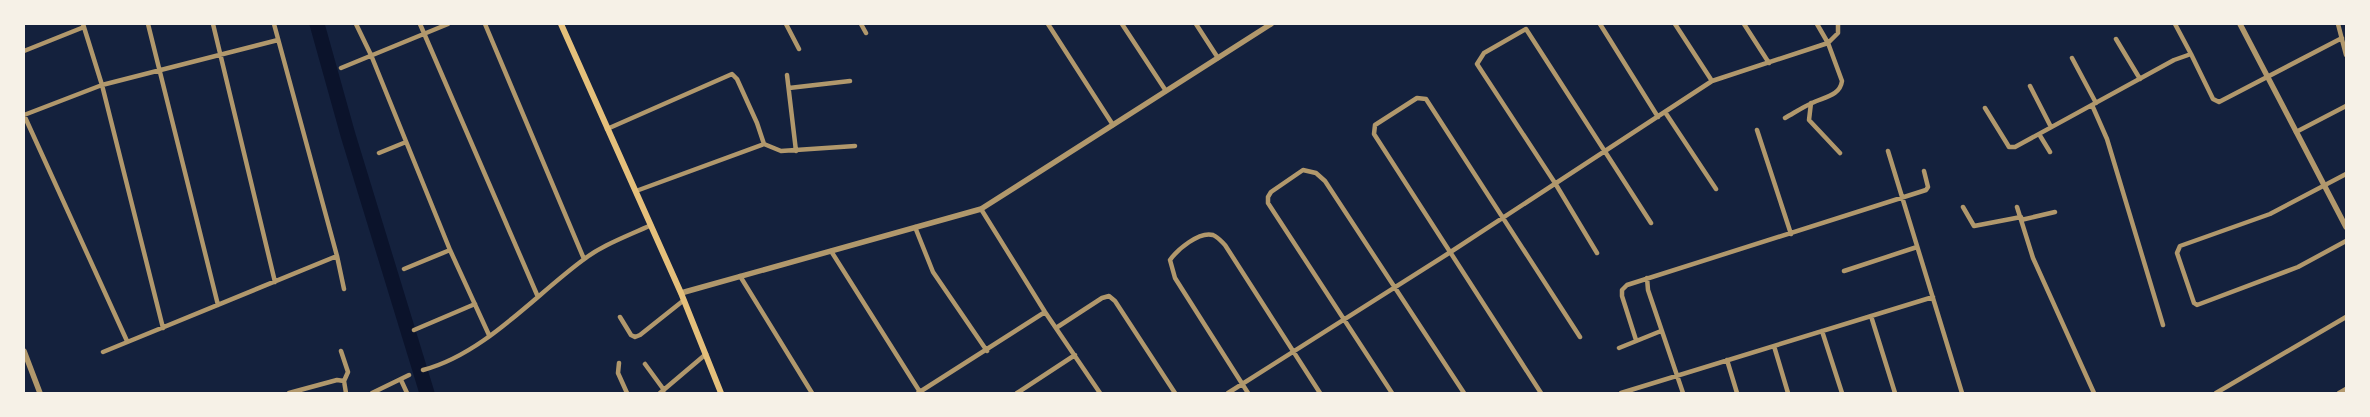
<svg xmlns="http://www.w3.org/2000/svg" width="2370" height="417" font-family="Inter,sans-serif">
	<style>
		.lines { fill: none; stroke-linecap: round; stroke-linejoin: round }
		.river { stroke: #0b132b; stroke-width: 15 }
		.minor { stroke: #b1986c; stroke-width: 4.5 }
		.tertiary { stroke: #b1986c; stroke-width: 5.5 }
		.secondary { stroke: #e5c07b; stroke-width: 6 }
	</style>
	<rect width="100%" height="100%" fill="#14213d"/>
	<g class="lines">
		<path class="river" d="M317,24L348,135L427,393"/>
		<path class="minor" d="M83,24L102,85L163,328
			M148,24L218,305
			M213,24L275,282
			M274,24L337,256L344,289
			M356,24L371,55L450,250L489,335
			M420,24L538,297
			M485,24L584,259
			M786,24L799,49
			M861,24L866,33
			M1048,24L1113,125
			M1122,24L1166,91
			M1196,24L1218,58
			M1600,24L1658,117
			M1675,24L1712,81
			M1744,24L1769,63
			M2175,24L2191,54
			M2338,24L2346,55
			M2116,39L2140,79
			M24,51L84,27
			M2072,58L2096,103
			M341,68L448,24
			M787,75L796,151
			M2030,86L2051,127
			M789,88L850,81
			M1811,103L1809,120L1840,153
			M2092,105L2107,139L2163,325
			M1985,108L2006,142L2009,147H2015L2174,60L2191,54L2213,99L2219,102L2342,38
			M1665,112L1716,189
			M24,115L102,85L278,40
			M24,115L127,341
			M1785,118C1794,113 1803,107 1812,103C1824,97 1840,96 1842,81L1828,43L1817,24
			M607,129L732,74L737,79L757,123L764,144
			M1757,130L1791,234
			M2296,132L2346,106
			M2039,134L2050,152
			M764,144L781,151L855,146
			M1888,151L1962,393
			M379,153L406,142
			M2346,174L2270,214L2180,246L2177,253L2194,303L2197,305L2298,267L2346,241
			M636,191L764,144
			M1963,207L1974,226L2021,217
			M2017,207L2033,258L2094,393
			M981,209L1045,312L1100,393
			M2021,220L2055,212
			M915,227L933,272L987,351
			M831,251L920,392
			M1597,253L1555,183L1477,64L1484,53L1526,29L1651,223
			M404,269L450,250
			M1844,271L1917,247
			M740,276L812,393
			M1647,278L1648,290L1683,393
			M1871,316L1895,393
			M620,317L631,335L635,337L640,335L684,300
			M1056,328L1102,298L1109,296L1115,301L1175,393
			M414,330L475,304
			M1822,331L1842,393
			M1636,340L1622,296V290L1627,285L1926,190L1928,187L1924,171
			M1774,346L1788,393
			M1619,348L1661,331
			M341,351L348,372L344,381
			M103,352L337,256
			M1727,360L1737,393
			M619,363L618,373L627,393
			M645,364L664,390
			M423,370C484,354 534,296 583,260C602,245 628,236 651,225
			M401,380L407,393
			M289,393L337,380L344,381L346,393
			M372,393L409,375
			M660,393L706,354
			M918,393L1045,312
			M1017,393L1075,355
			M1228,393L1449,253L1712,81L1828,43L1838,33V24
			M1248,393L1175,278L1170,260C1177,250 1199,231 1213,235C1218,237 1221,241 1225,245L1320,393
			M1392,393L1268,203V197L1271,192L1303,170L1316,173L1325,181L1464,393
			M1541,393L1374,134L1375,125L1417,98L1426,99L1580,337
			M1621,393L1933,297
			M2216,393L2346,317
			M2339,393L2346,389"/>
		<path class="tertiary" d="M2240,24L2346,227
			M681,293L981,209L1271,24
			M24,351L40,393"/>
		<path class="secondary" d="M561,24L681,293L721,393"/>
	</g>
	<rect width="2370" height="417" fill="none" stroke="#f6f1e7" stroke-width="50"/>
</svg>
